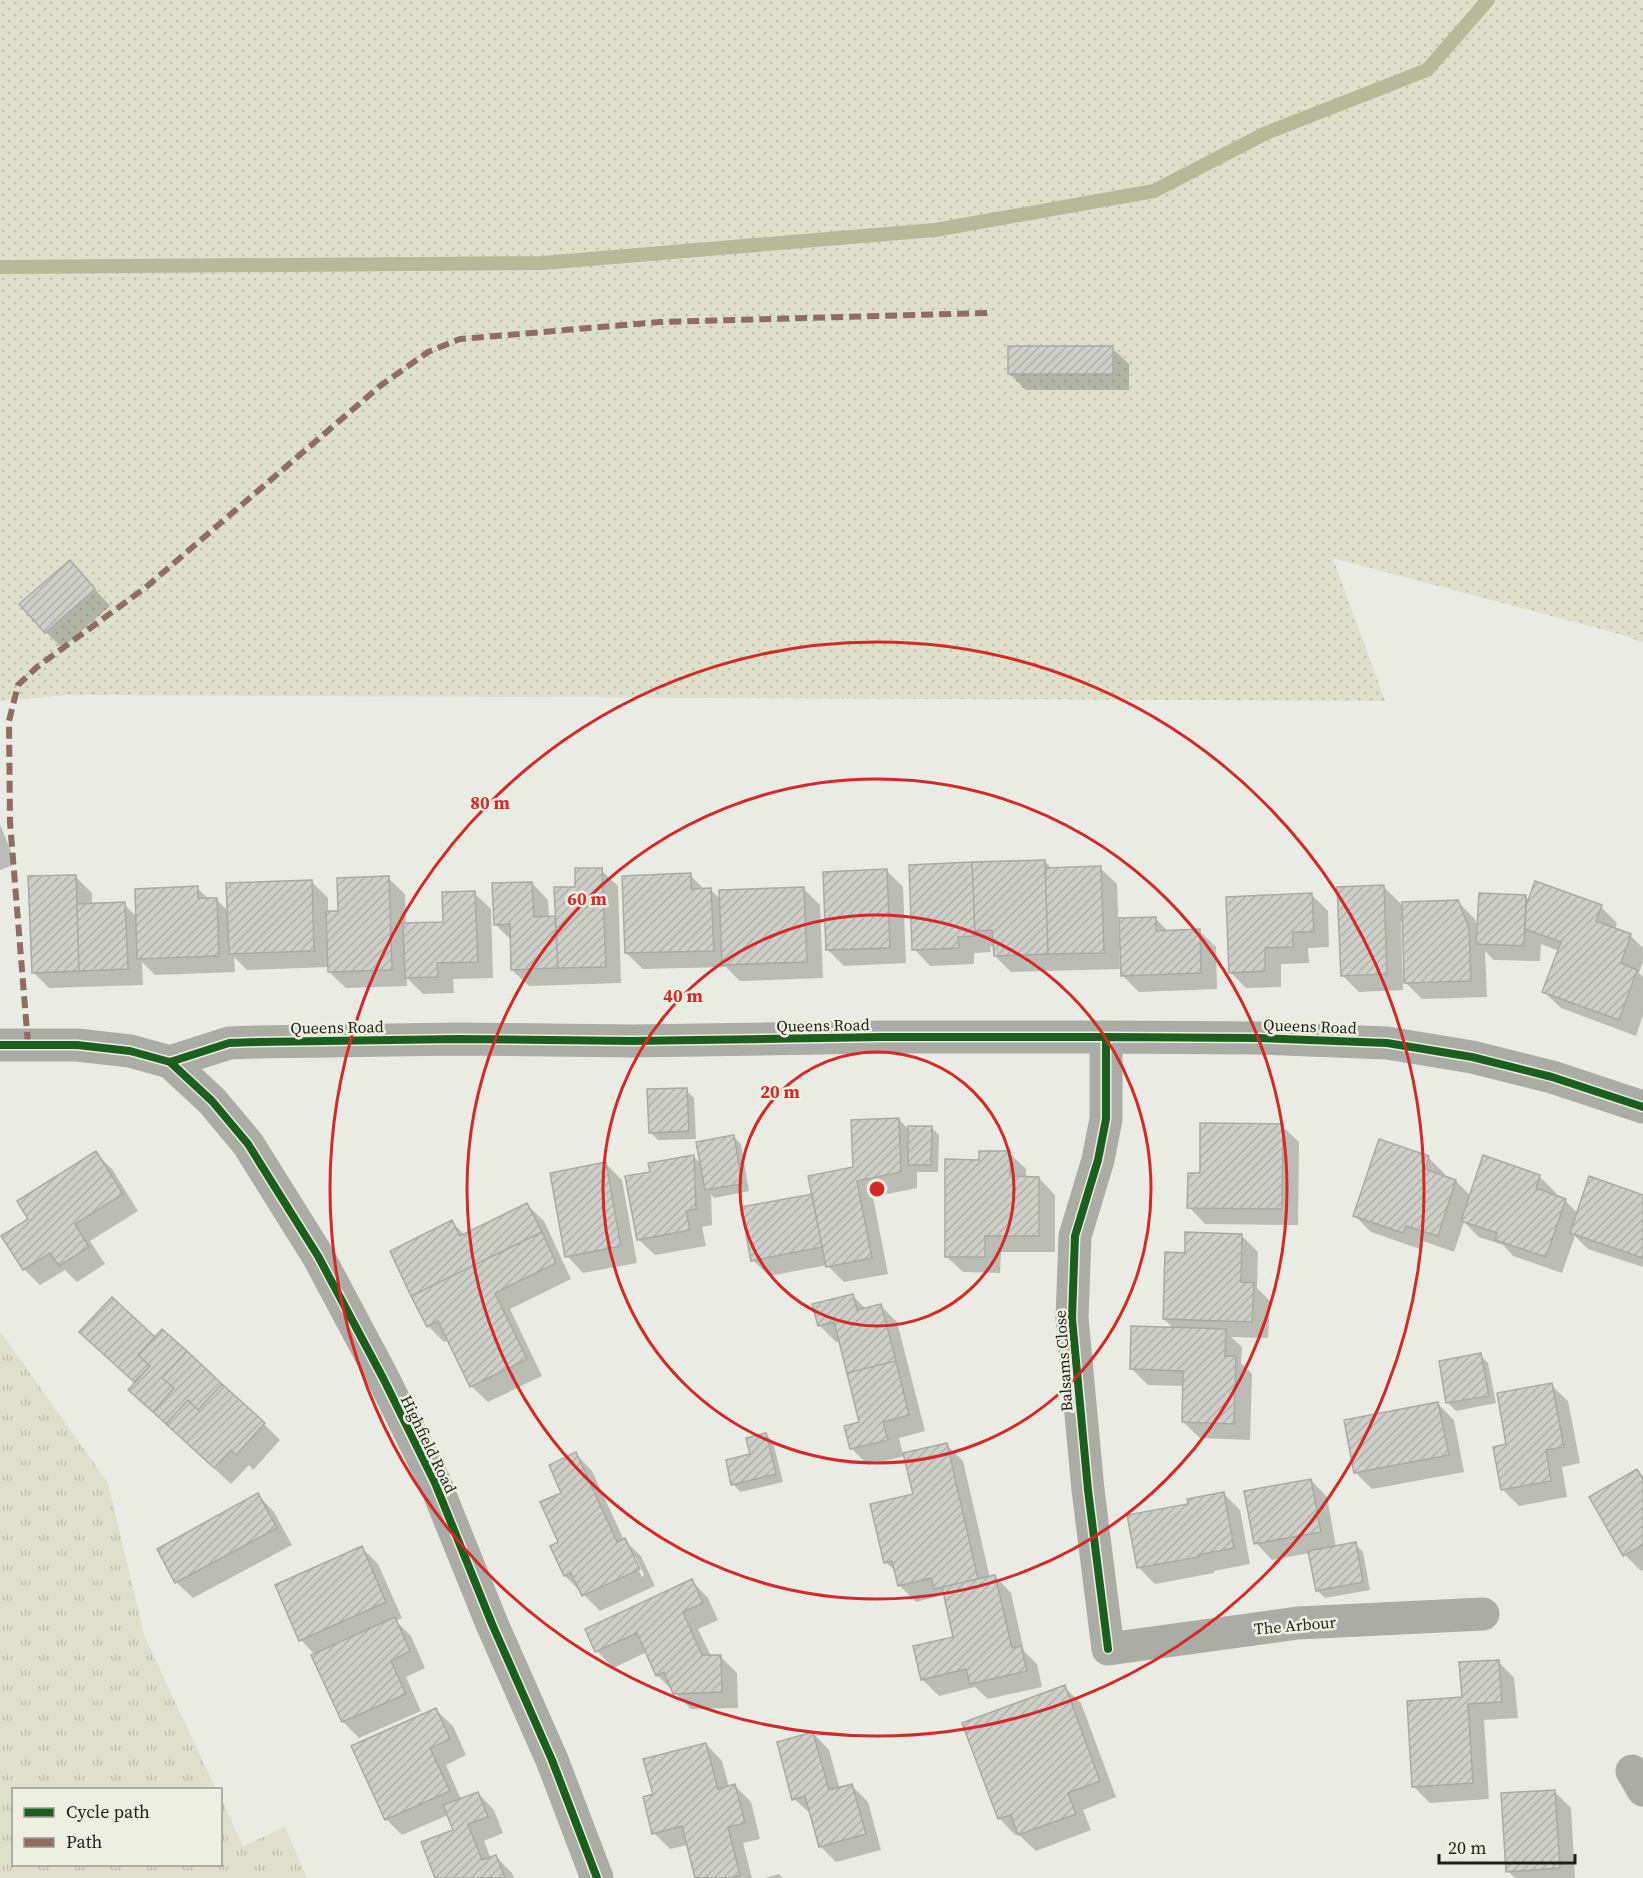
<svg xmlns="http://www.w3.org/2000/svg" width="1643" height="1878" font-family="'Source Serif 4',serif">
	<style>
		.grass { fill: url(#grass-dots) }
		.park { fill: url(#park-tufts) }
		.shadow { fill: #0003; fill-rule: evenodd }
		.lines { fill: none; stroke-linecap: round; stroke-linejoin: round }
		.stream { stroke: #b7ba9a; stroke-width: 14 }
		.building { fill: url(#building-hatch); stroke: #a9aaa4; stroke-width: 1.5 }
		.minor { stroke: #abaca6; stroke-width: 33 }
		.quiet { stroke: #8d6e63; stroke-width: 6; stroke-dasharray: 12 6; stroke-linecap: butt }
		.cycleway-casing { stroke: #edefe0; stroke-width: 11 }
		.cycleway { stroke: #1b5e20; stroke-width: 8 }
		.ring { fill: none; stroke: #d62828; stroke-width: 3 }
		.labels { text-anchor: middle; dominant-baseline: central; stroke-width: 5; stroke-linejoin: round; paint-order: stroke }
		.street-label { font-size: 16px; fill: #1e1f1a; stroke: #edefe0 }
		.centre { fill: #d62828; stroke: #edefe0; stroke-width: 3 }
		.ring-label { font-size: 18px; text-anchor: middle; font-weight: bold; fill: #d62828; stroke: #edefe0; stroke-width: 5; stroke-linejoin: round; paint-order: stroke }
	</style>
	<defs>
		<pattern id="grass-dots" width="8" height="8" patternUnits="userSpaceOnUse" patternTransform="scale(1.5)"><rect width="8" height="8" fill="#dee0cc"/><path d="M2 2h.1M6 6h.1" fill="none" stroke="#bec0af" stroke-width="1.8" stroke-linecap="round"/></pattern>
		<pattern id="park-tufts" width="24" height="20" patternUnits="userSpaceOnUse" patternTransform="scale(1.5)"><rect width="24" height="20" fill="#dee0cc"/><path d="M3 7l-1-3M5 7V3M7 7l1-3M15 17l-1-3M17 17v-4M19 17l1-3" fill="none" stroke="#bec0af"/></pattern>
		<pattern id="building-hatch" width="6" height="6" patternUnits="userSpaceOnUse" patternTransform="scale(1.5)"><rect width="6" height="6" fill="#cecfc9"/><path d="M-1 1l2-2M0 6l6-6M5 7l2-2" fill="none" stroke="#b0b1ac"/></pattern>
	</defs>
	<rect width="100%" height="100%" fill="#eaece4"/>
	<path class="grass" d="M0,0H1643V642L1619,634L1333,558L1385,701L69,695L0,701Z"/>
	<path class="park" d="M0,1331L108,1483L145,1638L216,1789L14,1790V1864H220L221,1798L243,1846L285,1827L307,1878H0Z"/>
	<path class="shadow" d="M1112,348L1129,364V390H1026L1010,374Z
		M70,562L110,606L62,648L46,632Z
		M0,824L16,864L0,870Z
		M1045,861L1053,870L1100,868L1117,884L1120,969L1011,972L995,956V946L990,947L991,952L974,953V964L930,966L914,949L911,866Z
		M601,870L618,886L621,983L529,986L512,970V941L495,924L532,883L548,900L549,918L557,917L577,888Z
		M887,871L903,887L906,963L844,966L827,949Z
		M690,875L705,890H711L721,900L803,888L820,905L823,978L740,981L726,967L643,969L626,953Z
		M75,876L92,893V905L124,904L137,917L197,888L209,899H216L229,912L311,881L328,898V913L340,912L388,878L405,894L406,925L445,923L474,893L491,909L493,978L453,979L454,993L423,994L407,978V986L346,988L329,972V967L247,970L234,957L235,972L155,975L142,962L143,985L49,988L33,972Z
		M1384,887L1403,906L1457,901L1474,918L1479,929L1525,896L1529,900L1601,907L1617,923L1615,929L1630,935L1643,948V962L1639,973L1643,977V1015L1636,1036L1561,1008L1544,992L1559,951L1541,944L1540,961L1494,960L1485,951L1487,997L1422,999L1406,983L1404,922H1401L1403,990L1359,992L1342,975Z
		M1312,895L1328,911L1329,947L1308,948L1309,963L1281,964V987L1246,988L1230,972Z
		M1155,918L1169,932L1199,931L1216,947L1217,989L1139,992L1123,976Z
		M686,1090L694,1098L696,1139L658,1140L650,1132Z
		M899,1119L909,1130L931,1127L939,1135L938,1172H917V1188L873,1197L888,1274L844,1282L827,1265L769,1276L753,1260L813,1195L855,1169Z
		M1282,1126L1299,1142L1298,1225L1205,1224L1189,1207Z
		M733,1136L741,1144L749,1191L714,1198L711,1194L712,1225L702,1227L706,1246L655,1255L638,1239L652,1173L694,1157L702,1165Z
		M1380,1141L1429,1158L1445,1174L1444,1177L1456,1181L1471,1196L1539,1176L1556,1193L1554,1197L1565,1200L1578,1214L1643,1196V1267L1588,1249L1575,1236L1562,1273L1513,1256L1503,1245L1479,1237L1464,1222L1454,1252L1423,1241L1420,1249L1371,1232L1354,1215Z
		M95,1153L112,1169L138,1211L90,1241L105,1264L77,1282L65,1270L40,1285L24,1269L30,1219Z
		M1009,1153L1026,1169V1178H1039L1055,1195V1252H1001L1000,1273L963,1272L946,1256L980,1161Z
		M606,1164L622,1180L637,1263L583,1273L567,1256Z
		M527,1205L544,1221L571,1279L510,1309L542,1376L488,1402L471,1386L449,1340L444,1342L428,1326L451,1222L465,1235Z
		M1241,1235L1258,1252L1257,1288L1270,1301L1268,1338L1231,1337L1242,1347L1241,1363L1252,1374L1250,1440L1200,1438L1183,1422L1184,1386L1148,1385L1131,1368L1174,1329L1164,1319L1186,1255Z
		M852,1295L866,1309L881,1306L897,1322L925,1431L899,1438L903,1455L947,1445L963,1461L990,1578L995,1576L1011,1593L1024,1651L1037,1664L1042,1687L988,1699L975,1687L939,1696L922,1679L955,1638L946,1598L943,1595L916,1602L899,1585L896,1572L886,1562L915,1495L905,1456L868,1465L851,1448L861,1423L841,1341L836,1342L820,1326L814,1305Z
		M155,1339L264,1424L280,1440L253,1470L249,1465L231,1484L147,1406L136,1383L97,1348Z
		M1480,1355L1488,1363L1496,1403L1456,1411L1448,1403Z
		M1551,1385L1568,1401L1580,1463L1562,1467L1567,1497L1519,1506L1503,1490L1508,1445Z
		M1438,1404L1454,1420L1464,1472L1372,1489L1355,1472Z
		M766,1434L773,1442L783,1482L740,1492L733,1484Z
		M576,1454L592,1471L624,1540L641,1556L655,1586L600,1611L565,1576L560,1543L563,1494ZM632,1557H636L644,1575L642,1577Z
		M1637,1471L1643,1477V1570L1641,1571L1625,1555Z
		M1311,1480L1327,1497L1336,1547L1355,1544L1363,1552L1370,1590L1325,1598L1317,1590L1310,1553L1272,1560L1256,1543Z
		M1224,1494L1240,1510L1250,1564L1214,1571V1573L1155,1584L1139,1568L1190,1505Z
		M258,1495L274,1512L292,1545L193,1598L176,1582Z
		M361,1547L378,1564L402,1618L396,1621L411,1636L425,1668L406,1677L421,1711L359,1738L343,1722L315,1655L301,1640Z
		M692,1581L708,1598L718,1620L698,1629L711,1656H720L737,1673L738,1708L691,1709L657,1675L647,1652L613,1668L597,1651Z
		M1498,1661L1514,1678L1518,1718L1484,1720L1489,1799L1430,1803L1414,1787L1464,1698Z
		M1064,1687L1081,1703L1116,1797L1083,1810L1091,1830L1036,1851L1018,1834L1015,1835L999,1818Z
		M436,1710L453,1726L466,1755L446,1765L461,1799L478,1793L494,1810L503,1833L484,1841L491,1859L496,1857L512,1873L514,1878H437L454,1831L448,1815L402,1835L386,1819Z
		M813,1733L829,1750L840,1789L852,1786L868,1802L881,1850L836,1862L820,1846L812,1815L794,1799Z
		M706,1744L722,1761L729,1787L735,1786L751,1802L760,1839L743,1843L752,1878H697L688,1845L670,1849L654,1833V1795Z
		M1554,1791L1571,1808L1575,1878H1515L1508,1871Z
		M779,1874L783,1878H765Z"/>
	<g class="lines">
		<path class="stream" d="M0,267L543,263L935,230L1154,191L1266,133L1427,70L1488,0"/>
	</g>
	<path class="building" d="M1008,346H1113V374H1008Z
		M70,560L95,589L45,633L19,604Z
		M1045,860L1048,954L994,956L992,930L975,931L972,862Z
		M972,862L975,936L958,937L959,948L912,950L909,865Z
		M1101,866L1104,953L1048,954L1045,868Z
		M575,868H602L606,967L558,968L554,887H575Z
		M887,869L890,948L826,950L823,872Z
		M691,873V889L711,888L714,951L625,953L622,876Z
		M76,875L79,971L32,973L28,876Z
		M389,876L392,970L328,972L326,911H338L337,878Z
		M312,880L314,951L229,954L226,883Z
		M1535,881L1602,905L1596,921L1631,934L1621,963L1637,970L1619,1020L1542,992L1561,942L1525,929L1526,906Z
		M532,882L534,917L555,916L558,968L511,970L510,924L494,925L492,883Z
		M1384,885L1387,974L1341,976L1337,887Z
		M198,886V898H217L219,956L137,959L135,889Z
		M804,887L807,962L722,965L719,890Z
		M475,891L478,962L437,963L438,977L405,978L403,923L443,922L442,892Z
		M1312,893L1314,932H1293V947L1265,948V971L1229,973L1226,897Z
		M1479,893L1526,895L1524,946L1476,944Z
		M1458,900L1469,928L1471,981L1404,983L1402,902Z
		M125,902L128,969L79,971L77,904Z
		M1156,917V931L1200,929L1201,973L1121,976L1119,918Z
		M687,1088L689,1131L649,1133L647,1089Z
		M899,1118L901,1172L857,1181L872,1258L826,1267L808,1176L853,1167L851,1120Z
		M1200,1123L1283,1124L1282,1209L1187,1208L1188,1173H1200Z
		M908,1126H932L931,1165H908Z
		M734,1135L742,1184L705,1190L696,1142Z
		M1379,1139L1429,1156L1425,1169L1456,1180L1438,1236L1406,1226L1403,1233L1353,1216Z
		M96,1151L123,1194L75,1224L89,1247L59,1266L50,1253L23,1270L1,1236L28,1219L17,1201Z
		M979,1151H1010V1176L1039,1177V1236H985V1257H945V1159L979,1160Z
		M694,1155L696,1209L686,1211L690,1230L637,1240L625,1176L650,1172L648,1163Z
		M1483,1155L1540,1175L1536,1188L1566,1199L1546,1257L1495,1240L1497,1233L1461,1221Z
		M606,1162L621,1246L565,1257L550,1173Z
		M1589,1176L1643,1195V1258L1570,1233Z
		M812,1194L822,1247L751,1261L741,1207Z
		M527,1203L542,1232L411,1296L390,1251L452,1220L460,1236Z
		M542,1232L556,1263L495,1293L527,1359L470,1387L438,1321L427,1327L411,1296Z
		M1185,1232L1242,1234L1241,1282L1254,1283L1252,1322L1163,1319L1165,1252L1185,1253Z
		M853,1294L857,1310L881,1304L896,1361L847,1373L834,1322L818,1326L812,1304Z
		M112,1297L155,1337L138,1355L150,1366L134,1382L79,1332Z
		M1131,1326L1226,1329L1225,1356H1236L1234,1424L1182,1422L1183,1371L1130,1369Z
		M162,1329L187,1351L162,1378L174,1388L153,1412L128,1390L150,1366L138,1355Z
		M187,1351L222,1384L198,1410L188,1400L166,1424L153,1412L174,1388L162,1378Z
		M1481,1353L1489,1396L1446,1403L1439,1361Z
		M896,1361L909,1415L883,1422L888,1440L850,1449L844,1426L859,1422L847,1373Z
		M1552,1383L1564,1447L1546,1450L1551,1481L1501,1490L1493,1447L1506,1444L1497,1393Z
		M222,1384L265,1423L236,1455L231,1450L214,1468L166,1424L188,1400L198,1410Z
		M1438,1402L1449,1455L1354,1473L1344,1420Z
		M766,1433L776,1474L731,1485L726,1460L750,1454L746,1438Z
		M947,1443L978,1579L934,1589L931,1578L898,1586L892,1561L884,1563L870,1504L913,1494L903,1453Z
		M576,1452L617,1542L625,1538L640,1569L582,1596L571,1573L564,1576L550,1546L558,1542L540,1502L561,1493L549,1465Z
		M1637,1469L1643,1479V1545L1623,1556L1589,1497Z
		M1311,1479L1321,1532L1254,1544L1244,1491Z
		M1224,1492L1234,1548L1198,1555L1199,1557L1137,1568L1127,1515L1188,1504L1187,1499Z
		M258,1493L277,1528L175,1583L157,1549Z
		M1356,1542L1363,1582L1316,1591L1308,1551Z
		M362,1546L386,1602L299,1641L275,1585Z
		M995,1575L1012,1648L1021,1646L1027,1671L970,1684L966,1669L921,1680L913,1646L953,1637L942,1587Z
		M692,1579L703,1603L683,1612L702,1655H721L722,1692L673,1694L664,1672L656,1676L637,1633L595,1652L585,1629Z
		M395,1617L410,1651L391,1661L406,1694L342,1722L311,1655Z
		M1499,1660L1502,1702L1468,1704L1473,1783L1412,1787L1407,1701L1462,1697L1459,1662Z
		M1065,1685L1100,1781L1068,1793L1076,1814L1018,1835L1011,1815L998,1819L962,1723Z
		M436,1708L450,1739L430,1748L450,1791L385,1820L351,1746Z
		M813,1732L829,1790L852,1784L866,1834L819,1847L805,1796L792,1800L777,1742Z
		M706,1743L718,1789L735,1784L745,1823L728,1827L740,1875L730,1878H695L682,1826L652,1834L643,1797L653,1794L643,1759Z
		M1555,1790L1560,1868L1506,1872L1501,1793Z
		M478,1792L488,1817L468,1824L482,1860L496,1855L505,1878H435L421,1842L453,1830L443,1805Z"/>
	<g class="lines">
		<path class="minor" d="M1106,1037V1119L1098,1160L1075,1236L1072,1318L1088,1490L1108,1649L1298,1623L1483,1614
			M0,1045H77L130,1051L170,1062L229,1043L258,1042L459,1039L632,1041L882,1037H1106L1256,1038L1387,1043L1472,1057L1552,1077L1643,1107
			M170,1062L212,1101L248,1144L318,1256L383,1378L435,1483L492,1624L552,1760L597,1878
			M1632,1771L1643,1790"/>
		<path class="quiet" d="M28,1044L10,822L9,721L18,685L37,667L145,588L380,386L428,352L460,339L660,322L988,313"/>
		<g class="cycleway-casing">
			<path id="cycleway" d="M1106,1037V1119L1098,1160L1075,1236L1072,1318L1088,1490L1108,1649
				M0,1045H77L130,1051L170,1062L229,1043L258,1042L459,1039L632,1041L882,1037H1106L1256,1038L1387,1043L1472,1057L1552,1077L1643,1107
				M170,1062L212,1101L248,1144L318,1256L383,1378L435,1483L492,1624L552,1760L597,1878"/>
		</g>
		<use href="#cycleway" class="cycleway"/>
	</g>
	<g class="ring">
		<circle cx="877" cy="1189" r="137"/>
		<circle cx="877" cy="1189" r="274"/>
		<circle cx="877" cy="1189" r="410"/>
		<circle cx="877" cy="1189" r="547"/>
	</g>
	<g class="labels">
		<g class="street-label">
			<text transform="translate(823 1025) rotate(-1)">Queens Road</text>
			<text transform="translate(1310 1026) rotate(2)">Queens Road</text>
			<text transform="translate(337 1027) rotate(-1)">Queens Road</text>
			<text transform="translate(1063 1361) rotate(-94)">Balsams Close</text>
			<text transform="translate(429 1444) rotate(64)">Highfield Road</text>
			<text transform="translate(1295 1625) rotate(-5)">The Arbour</text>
		</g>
	</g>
	<circle cx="877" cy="1189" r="9" class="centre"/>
	<g class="ring-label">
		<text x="490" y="809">80 m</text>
		<text x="587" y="905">60 m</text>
		<text x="683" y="1002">40 m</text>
		<text x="780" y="1098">20 m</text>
	</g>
	<rect x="12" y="1788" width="210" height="78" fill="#edefe0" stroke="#9a9c91" stroke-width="1.5"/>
	<rect x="24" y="1808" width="30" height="9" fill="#1b5e20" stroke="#9a9c91" stroke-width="1.5"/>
	<text x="66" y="1818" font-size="18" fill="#1e1f1a">Cycle path</text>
	<rect x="24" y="1838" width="30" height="9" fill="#8d6e63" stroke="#9a9c91" stroke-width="1.5"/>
	<text x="66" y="1848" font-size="18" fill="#1e1f1a">Path</text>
	<path d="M1439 1854v9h136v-9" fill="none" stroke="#1e1f1a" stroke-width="3"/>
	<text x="1448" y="1854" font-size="18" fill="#1e1f1a" stroke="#edefe0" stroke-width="4.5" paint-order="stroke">20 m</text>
</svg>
